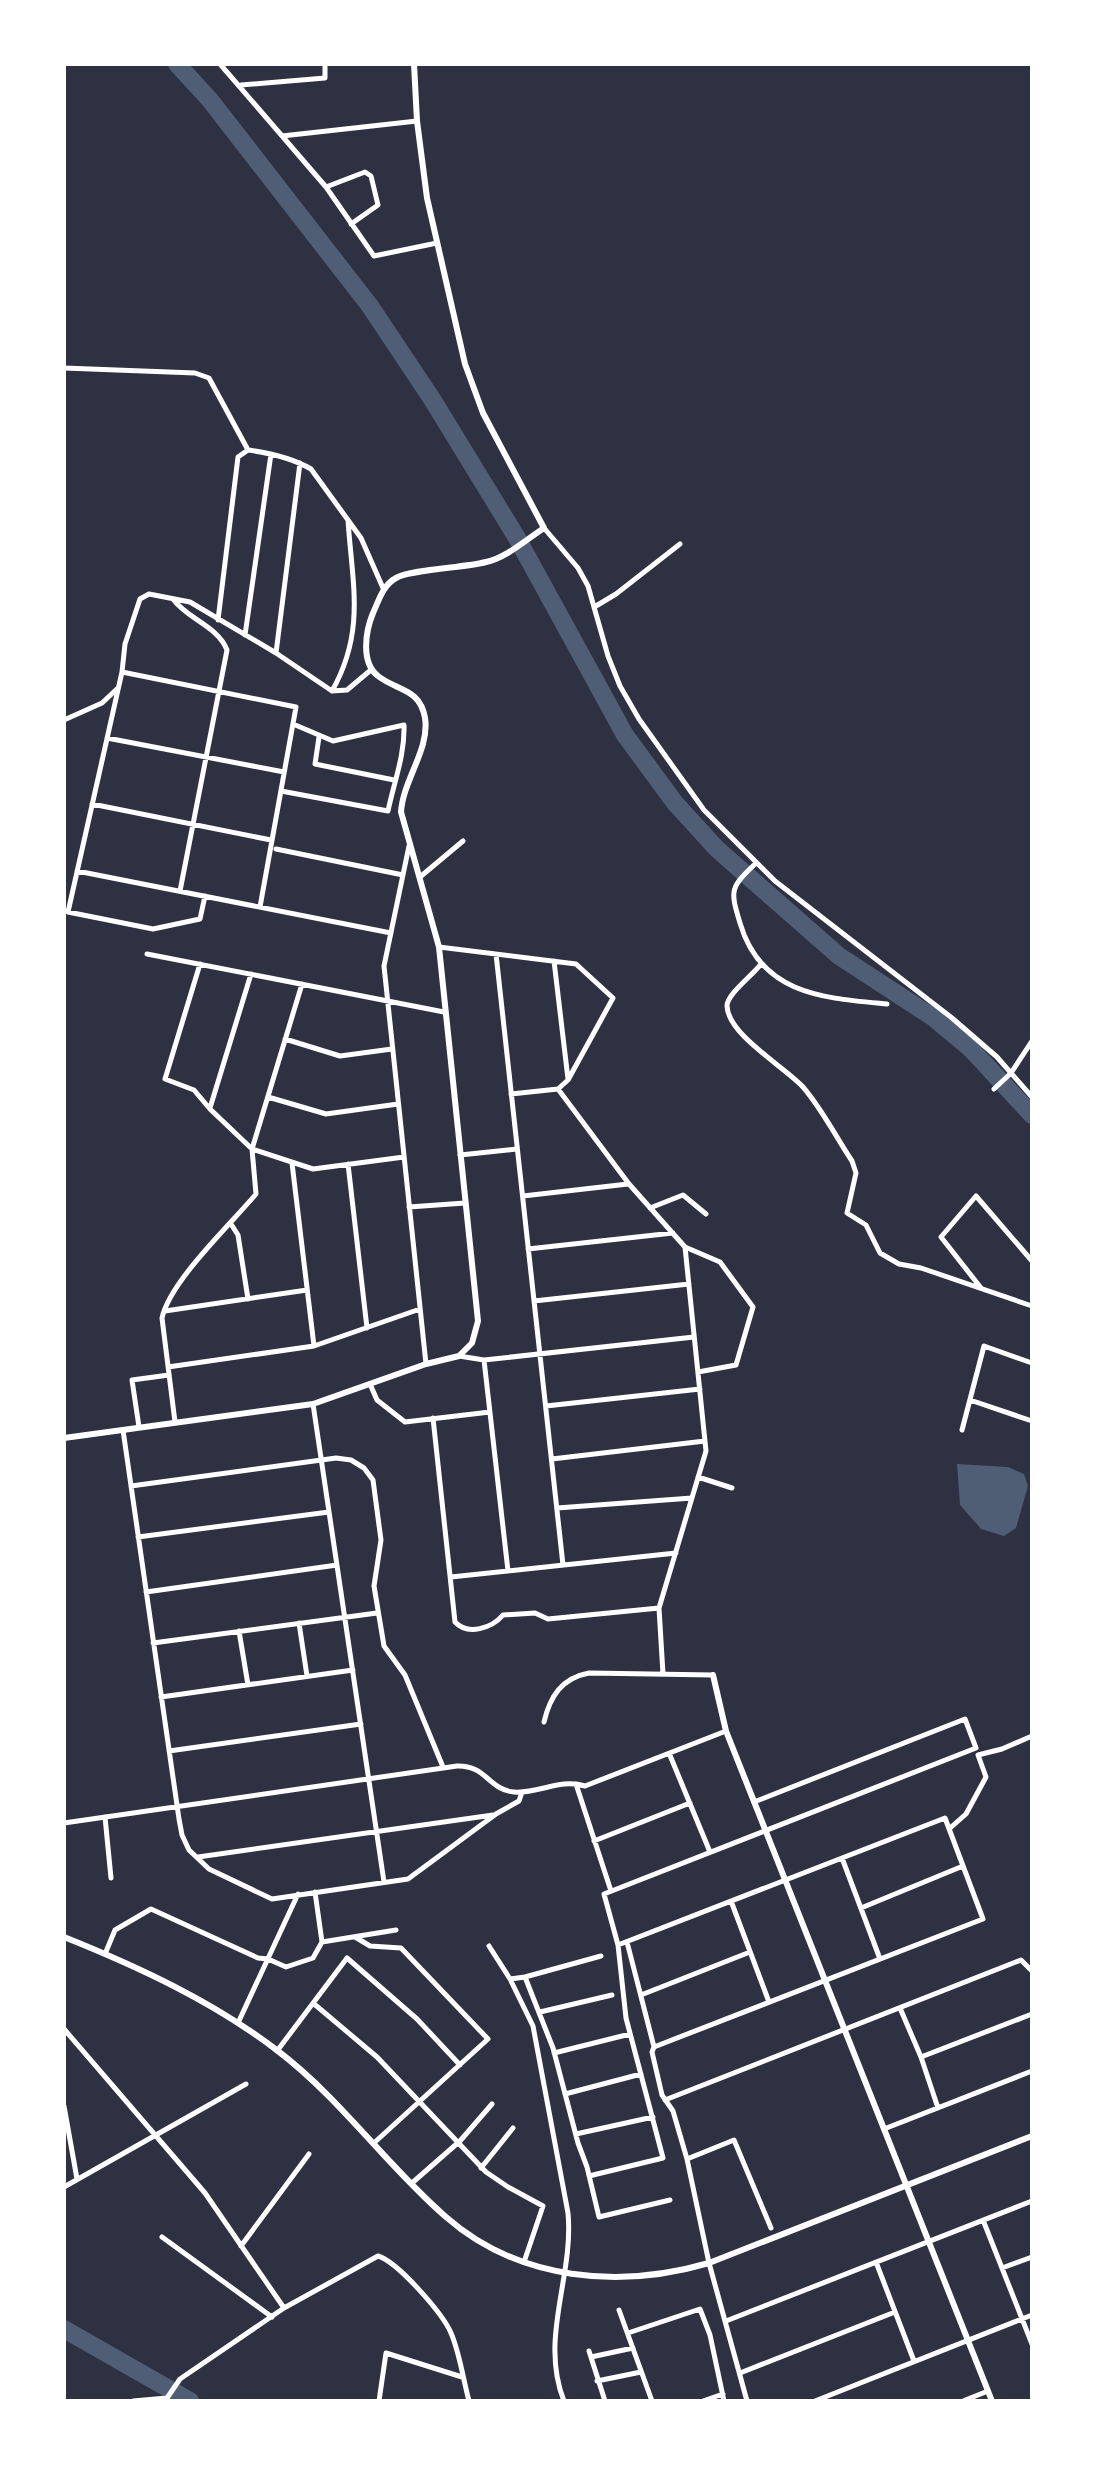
<svg xmlns="http://www.w3.org/2000/svg" width="1096" height="2465" font-family="'Roboto Serif',serif">
	<style>
		.water { fill: #4f5d75 }
		.lines { fill: none; stroke-linecap: round; stroke-linejoin: round }
		.river { stroke: #4f5d75; stroke-width: 18 }
		.minor { stroke: #fff; stroke-width: 5 }
		.tertiary { stroke: #fff; stroke-width: 6 }
	</style>
	<rect width="100%" height="100%" fill="#2d3142"/>
	<path class="water" d="M957,1464L1008,1467L1024,1474L1028,1486L1016,1528L1004,1536L981,1529L960,1505Z"/>
	<g class="lines">
		<path class="river" d="M177,64L210,100L370,306L432,399L517,538L625,735L675,803L717,849L839,956L934,1018L970,1048L1032,1115
			M64,2329L190,2401"/>
		<path class="minor" d="M220,64L326,187L374,256L437,243
			M241,85L325,78V64
			M282,136L417,121
			M326,187L365,172L371,176L378,205L351,224
			M64,368L195,373L209,378L248,450
			M544,528L578,568L588,586L608,656L620,686L639,719L704,810L775,881L952,1018L997,1057L1032,1097
			M173,599C187,619 218,626 227,650L180,891
			M596,606L616,594L680,544
			M218,620L238,457L248,450C270,453 292,458 311,469L361,538L383,588
			M245,635L271,454
			M276,653L300,463
			M122,672L296,707L260,907
			M332,691C366,631 352,583 348,520
			M64,720L102,703L118,688
			M319,737L315,764L394,780
			M107,738L284,772
			M281,791L388,811C394,782 405,755 404,725L333,741L293,724
			M92,804L271,840
			M409,846L384,966L426,1364
			M276,849L403,875
			M755,864C730,888 730,890 740,923C761,995 824,998 887,1004
			M77,871L391,933
			M420,877L463,841
			M205,896L200,919L153,929L68,912L122,672L125,644L140,599L149,594L190,602L276,653L332,691L347,690L372,669
			M439,947L576,964L613,998L568,1080L558,1089L511,1094
			M147,954L444,1012
			M496,954L563,1565
			M554,961L568,1079
			M761,964C753,975 727,994 727,1006C728,1035 785,1067 803,1087C822,1109 836,1137 852,1161L856,1173L847,1213L866,1225L880,1253L899,1264L921,1268L1032,1306
			M302,984L252,1149L313,1169L404,1157
			M285,1039L340,1056L392,1049
			M558,1089L629,1184L685,1247L720,1262L753,1307L736,1365L698,1372
			M994,1089L1011,1073L1032,1041
			M268,1097L326,1114L398,1104
			M210,1108L251,974
			M460,1155L517,1149
			M292,1163L314,1346
			M348,1164L367,1328
			M523,1196L628,1184
			M409,1207L465,1203
			M650,1208L683,1195L706,1214
			M231,1224L238,1235L248,1299
			M528,1249L673,1233
			M981,1288L941,1237L976,1196L1032,1261
			M534,1301L689,1284
			M165,1311L307,1290
			M459,1356L484,1360L694,1337
			M484,1360L508,1571
			M168,1367L314,1346L420,1309
			M370,1384L377,1400L405,1422L490,1412
			M970,1400L1032,1421
			M313,1404L384,1882
			M546,1406L700,1389
			M433,1418L455,1622C468,1636 492,1628 503,1615L535,1613L548,1619L659,1608
			M175,1422L162,1318C170,1281 231,1224 256,1194L252,1149L210,1109L194,1090L165,1079L200,964
			M139,1427L132,1380L169,1375
			M123,1430L179,1819L182,1835L189,1850L209,1869L272,1899L408,1879L496,1814L519,1801L522,1792
			M962,1430L984,1346L1032,1363
			M552,1459L705,1441
			M698,1477L732,1488
			M131,1486L336,1458L351,1460L364,1468L373,1480L381,1540L374,1586L384,1646L405,1675L443,1767
			M557,1508L692,1498
			M138,1537L329,1512
			M451,1577L676,1553
			M146,1592L337,1565
			M299,1623L307,1676
			M239,1631L248,1685
			M153,1643L377,1613
			M663,1674L659,1608L706,1451L685,1247
			M161,1697L353,1670
			M544,1722C550,1696 562,1678 589,1673L713,1675
			M169,1751L361,1724
			M669,1753L710,1852
			M576,1784L611,1891
			M105,1817L111,1878
			M64,1823L457,1766C486,1765 489,1790 514,1792C538,1794 560,1778 585,1786L726,1731
			M949,1829L966,1814L986,1777L978,1755L1002,1749L1032,1736
			M594,1841L690,1803
			M198,1857L493,1815
			M842,1858L880,1959
			M731,1901L769,2002
			M861,1908L963,1866
			M355,1937L370,1946L401,1948L488,2039L375,2142
			M322,1942L396,1930
			M627,1942L654,2047L652,2052L662,2095L673,2111L687,2159L709,2263L747,2401
			M618,1945L945,1818L983,1919L654,2047
			M489,1946L510,1979L533,2026L568,2213C574,2277 539,2338 564,2401
			M105,1954L115,1930L151,1909L258,1958L268,1959L286,1967L313,1958L322,1942L315,1892
			M525,1977L601,1956
			M510,1979L525,1977L553,2048L578,2143L587,2167L599,2217L670,2200
			M641,1995L750,1952
			M313,2003L377,2057L486,2172L508,2187L543,2206L524,2262
			M900,2008L921,2057L938,2108
			M540,2012L612,1995
			M238,2023L298,1894
			M64,2029L205,2193L284,2308
			M277,2051L347,1958L417,2019L460,2065
			M554,2053L630,2034
			M921,2057L1032,2014
			M565,2094L641,2074
			M665,2100L1021,1960L1032,1971
			M64,2106L77,2179
			M884,2129L1032,2071
			M576,2134L653,2117
			M687,2159L734,2140L771,2228
			M481,2168L513,2128
			M589,2176L663,2158L626,2018L618,1945L604,1894L976,1748L965,1719L754,1802
			M412,2183L460,2141L492,2104
			M64,2187L246,2084
			M983,2220L1032,2344
			M162,2237L272,2317
			M241,2246L309,2154
			M876,2262L914,2361
			M1002,2268L1032,2257
			M619,2310L652,2401
			M726,2321L1032,2201
			M628,2333L700,2309L710,2335L724,2401
			M589,2351L605,2401
			M591,2357L633,2348
			M740,2373L895,2312
			M597,2381L641,2372
			M133,2401L167,2398L180,2379L284,2308L378,2256C398,2262 443,2314 451,2333C460,2354 463,2379 469,2401
			M379,2401L386,2353L462,2377
			M703,2401L723,2394
			M815,2401L1032,2315
			M963,2401L988,2391"/>
		<path class="tertiary" d="M64,1438L313,1404L426,1364L459,1356L472,1343L478,1321L439,947L401,812C403,780 430,749 425,718C420,688 397,691 378,676C360,662 366,630 373,613C379,600 383,585 396,578C412,569 465,568 486,562C506,558 527,539 544,528L483,413L465,364L427,198L417,121L414,64
			M713,1675L726,1731L992,2401
			M64,1937C139,1967 214,2002 278,2051C343,2101 386,2165 446,2217C519,2281 620,2289 709,2263L1032,2136"/>
	</g>
	<rect width="1096" height="2465" fill="none" stroke="#ffffff" stroke-width="132"/>
</svg>
